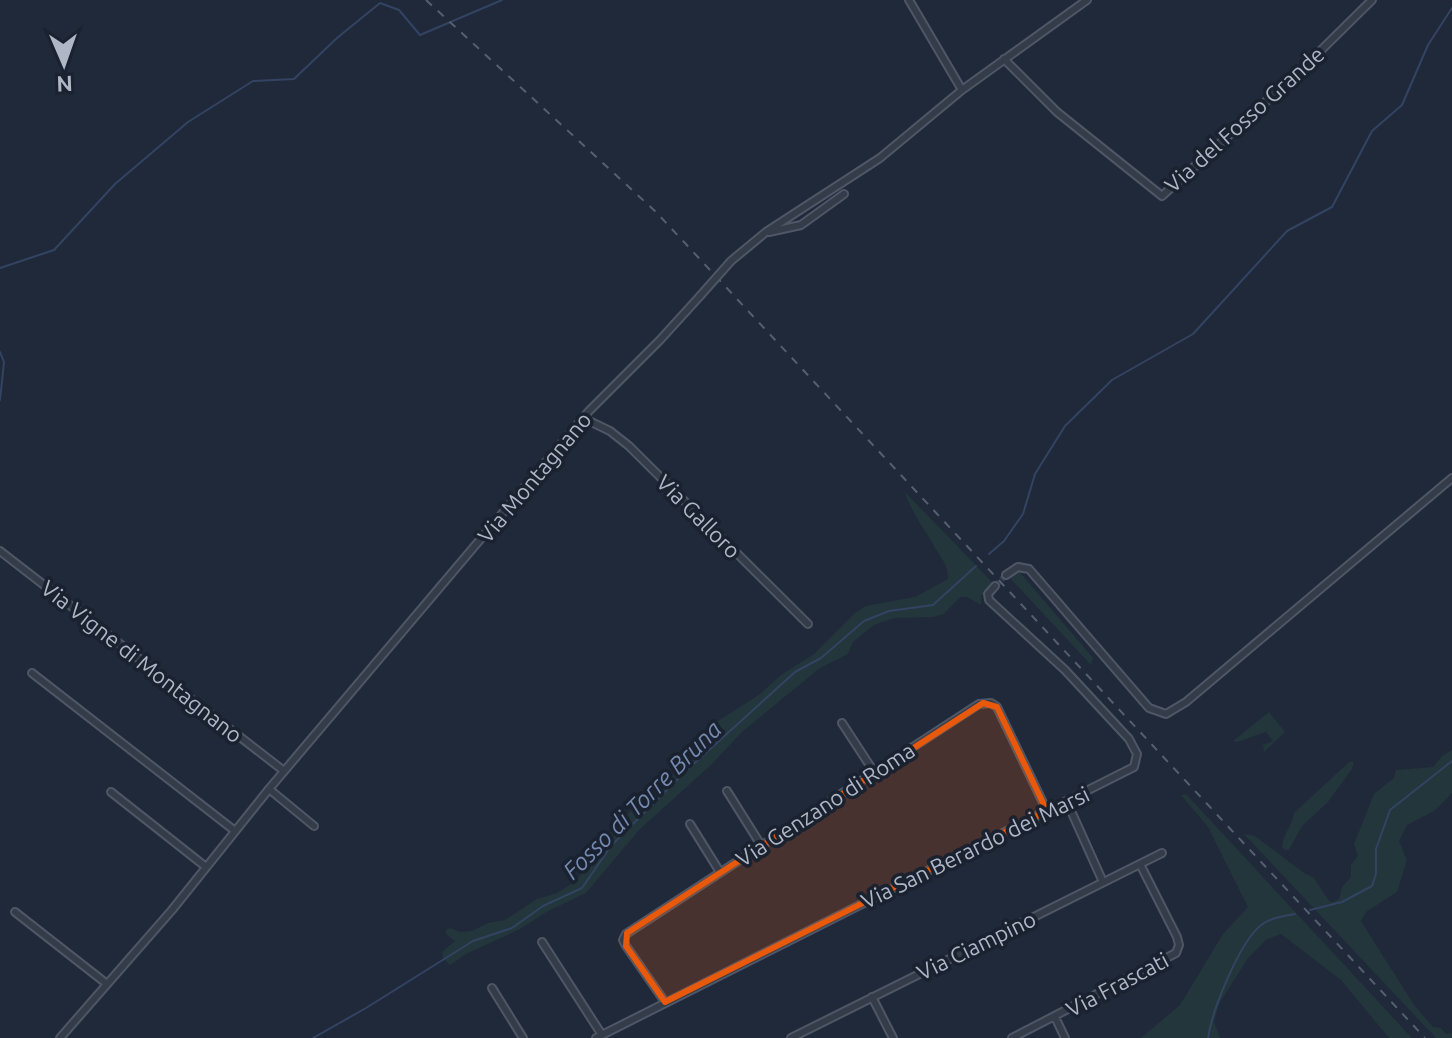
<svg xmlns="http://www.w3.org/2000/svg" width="1452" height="1038" font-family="Ubuntu,sans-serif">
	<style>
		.green { fill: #22363b }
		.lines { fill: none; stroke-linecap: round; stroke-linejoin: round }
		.stream { stroke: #334362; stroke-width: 2 }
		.minor-tunnel { stroke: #353e4f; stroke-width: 6; stroke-dasharray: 6 3; stroke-linecap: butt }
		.minor-casing { stroke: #4f5665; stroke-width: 10 }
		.minor { stroke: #343c4a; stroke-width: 6 }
		.rail { stroke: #565f71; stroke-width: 2; stroke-dasharray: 8 8; stroke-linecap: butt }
		.minor-bridge-casing { stroke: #4f5665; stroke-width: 10; stroke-linecap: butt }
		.minor-bridge { stroke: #343c4a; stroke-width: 6 }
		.marked { fill: #e8590c; fill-opacity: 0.2; stroke: #e8590c; stroke-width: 6; stroke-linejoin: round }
		.labels { text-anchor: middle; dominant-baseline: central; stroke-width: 7; stroke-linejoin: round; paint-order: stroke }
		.street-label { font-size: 22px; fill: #afb6c6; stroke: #1a212f }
		.water-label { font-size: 24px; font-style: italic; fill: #758ab0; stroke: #1a212f }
	</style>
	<rect width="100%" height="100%" fill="#20293a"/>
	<path class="green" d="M905,492L993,583L981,596V605L967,597H960L944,614L933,617L894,618L874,625L853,642L848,654L820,668L742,732L711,765L640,829L586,893L548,911L520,929L466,954L450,965L443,958L442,952L455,941L446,934V930L450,928L461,932L472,931L488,923L505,920L537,899L557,893L573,883L594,860L606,836L636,806L642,795L665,784L689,760L699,740L712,730L715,723L760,694L781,675L814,654L855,613L866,606L915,597L948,579C948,562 940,558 933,544C923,527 910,510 905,492Z
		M1018,570L1093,658L1091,665L1009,577Z
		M1269,712L1285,732L1264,752L1263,745L1273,741L1266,732L1237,742L1233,741Z
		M1452,750V793L1434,811L1407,825L1399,841L1407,860L1397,892L1366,912L1361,921L1414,1005L1433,1027L1441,1028L1446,1034L1452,1033V1038H1436L1244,834L1255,836L1304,873L1314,878L1329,901L1333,902L1339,899L1342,887L1351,877V865L1358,856L1354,844L1374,794L1394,778L1396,770L1433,767L1442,756Z
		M1349,762H1354L1352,769L1328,802L1302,826L1289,850H1285L1282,847C1283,834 1292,826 1294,813Z
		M1186,794L1412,1038H1389L1341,980L1281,934L1266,940L1248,958L1219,1004L1214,1022L1220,1038H1141L1180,1005L1223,934L1248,907L1208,827L1181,795Z"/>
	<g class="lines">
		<path class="stream" d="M0,268L54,250L115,184L188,122L253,81L294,79L337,38L380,3L399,10L420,35L502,0
			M0,352L4,362L0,400
			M989,554L1004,541L1023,514L1035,474L1065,426L1112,380L1193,334L1287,231L1332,207L1372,131L1402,105L1428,45L1452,8
			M1310,910L1342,902L1372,886L1376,874V849L1390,810L1452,761
			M313,1038L366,1008L473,941L512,928L543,906L582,888L611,846L687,770L795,672L821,658L864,621L889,611L933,605L976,566
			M1208,1038C1212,1010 1239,944 1260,926C1269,918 1284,916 1295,914"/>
		<path class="minor-tunnel" d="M995,586L1006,575"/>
		<g class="minor-casing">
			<path id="minor" d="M909,0L962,90
				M1004,59L1057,112L1162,196L1305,66L1372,0
				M769,232L801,225L844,194
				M731,261L766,232L880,158L962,90L1087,0
				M583,418L610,431L629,446L808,624
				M0,551L284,771
				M1006,575L1018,567L1029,569L1149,708L1166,714L1186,702L1452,478
				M32,673L235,831
				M842,723L874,772
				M269,789L314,826
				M727,791L761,845
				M111,792L206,867
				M1067,802L1103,882
				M690,824L720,872
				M15,912L107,984
				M542,942L602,1035
				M492,988L523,1038
				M872,997L893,1038
				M665,1002L626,946L623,940L626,934L979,704L991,703L997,707L1047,811
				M1055,1017L1065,1038
				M60,1038L172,910L269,789L589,411L660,340L700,296
				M596,1038L1134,767L1137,754L1129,739L1065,670L989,600L988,594L995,586
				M791,1038L1162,853
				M1012,1038L1176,953L1179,945L1177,937L1140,864"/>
		</g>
		<use href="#minor" class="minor"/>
		<path class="rail" d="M426,0L656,212L1425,1038"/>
		<g class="minor-bridge-casing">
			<path id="minor-bridge" d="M700,296L731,261"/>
		</g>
		<use href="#minor-bridge" class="minor-bridge"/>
	</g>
	<path class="marked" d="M983,703L997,707L1047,811L665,1002L626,946L627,933Z"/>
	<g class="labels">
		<g class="street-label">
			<text transform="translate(1244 119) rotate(-42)">Via del Fosso Grande</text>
			<text transform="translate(534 477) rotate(-50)">Via Montagnano</text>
			<text transform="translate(699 516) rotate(45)">Via Galloro</text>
			<text transform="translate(142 661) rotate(38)">Via Vigne di Montagnano</text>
			<text transform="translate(825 804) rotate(-33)">Via Genzano di Roma</text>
			<text transform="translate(975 847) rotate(-26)">Via San Berardo dei Marsi</text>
			<text transform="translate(976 945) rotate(-26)">Via Ciampino</text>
			<text transform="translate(1117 984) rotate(-28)">Via Frascati</text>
		</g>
		<g class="water-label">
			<text transform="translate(642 800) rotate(-45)">Fosso di Torre Bruna</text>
		</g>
	</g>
	<g transform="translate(64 64) rotate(178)" stroke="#1a212f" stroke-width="6" paint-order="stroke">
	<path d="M0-6L14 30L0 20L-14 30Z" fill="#afb6c6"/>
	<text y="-12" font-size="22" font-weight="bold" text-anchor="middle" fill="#afb6c6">N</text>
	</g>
</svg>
